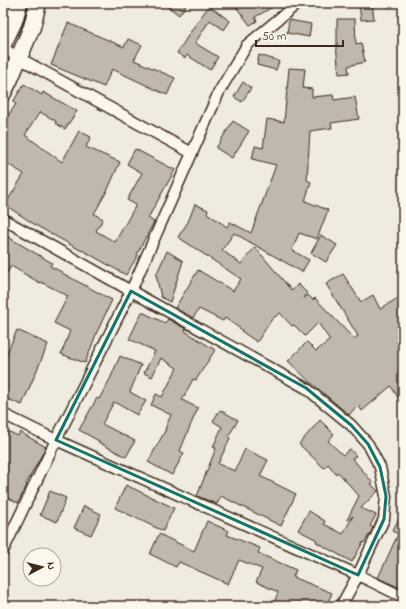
<svg xmlns="http://www.w3.org/2000/svg" width="406" height="609" font-family="'Indie Flower',sans-serif">
	<style>
		.building { fill: #c0b8ad; stroke: #3b2a1e }
		.lines { fill: none; stroke-linecap: round; stroke-linejoin: round }
		.street-casing { stroke: #3b2a1e; stroke-width: 13 }
		.primary-casing { stroke: #3b2a1e; stroke-width: 19 }
		.street { stroke: #fbf7ec; stroke-width: 10 }
		.primary { stroke: #fbf7ec; stroke-width: 16 }
		.marked { fill: none; stroke: #0f766e; stroke-width: 3; stroke-linejoin: round }
	</style>
	<rect width="100%" height="100%" fill="#f0ebe0"/>
	<filter id="ink" filterUnits="userSpaceOnUse"><feTurbulence type="fractalNoise" baseFrequency=".025" numOctaves="2"/><feDisplacementMap in="SourceGraphic" scale="8" xChannelSelector="R" yChannelSelector="G"/><feConvolveMatrix kernelMatrix="1 2 1 2 8 2 1 2 1" color-interpolation-filters="sRGB"/></filter>
	<g filter="url(#ink)">
		<path class="building" d="M163,3H188L179,15Z
			M233,3H280L255,17L257,21L250,25Z
			M372,3L374,19L361,20L359,5Z
			M209,6L230,21L224,30L210,20L195,43L218,57L210,70L187,55L185,58L177,53L195,25Z
			M337,19H355L356,44L361,43L365,62L348,66L349,73L339,74L336,45H337Z
			M289,20L311,24L309,37L287,33Z
			M68,23L124,47L128,39L142,45L134,60L175,78L167,95L112,69L104,87L51,65Z
			M259,55L279,61L276,70L257,65Z
			M289,68L305,69L303,88L312,89V97L333,95L334,100L355,97L359,119L331,123L332,128L310,131L307,180L311,182L305,201L328,210L317,239L299,233L292,250L309,260L302,272L234,233L222,250L241,264L255,247L292,291L298,284L307,293L304,298L308,295L313,300L315,298L354,339L358,336L326,284L343,274L361,302L373,295L380,309L403,295V406L391,386L362,411L358,405L349,415L308,380L288,361L307,342L316,351L330,340L318,323L305,336L294,325L292,326L280,313L272,319L257,342L241,331L242,330L225,318L223,321L199,309L193,318L175,308L198,270L233,291L241,279L178,237L188,222L195,204L208,210L207,213L227,227L230,222L251,233L276,165L252,159L255,146L263,148L267,119L284,122Z
			M243,82L251,88L242,102L234,97Z
			M24,84L42,95L43,92L77,111L65,129L55,123L56,121L40,112L25,135L62,162L79,131L91,137L86,147L120,162L108,189L94,214L103,219L96,231L115,242L136,205L127,200L142,173L127,164L135,149L175,170L148,218L154,222L137,254L138,255L126,275L82,250V251L37,226L5,205L24,174L3,161V123L16,104L13,102Z
			M233,121L249,131L232,158L216,148Z
			M3,234L52,263L50,266L62,272V273L112,300L97,332L85,363L61,354L70,331L54,323L68,296L41,282L40,283L11,266L3,280Z
			M321,235L337,245L326,262L311,253Z
			M167,251L183,261L170,302L161,297L156,275Z
			M142,312L165,323L168,319L186,329L185,331L215,350L196,380L193,379L182,400L198,408L191,424L180,451L184,453L172,475L148,462L166,429H165L171,415L151,405L156,394L162,397L177,368L161,358L152,377L144,373L155,351L129,339Z
			M17,330L48,344L22,405L3,397V362Z
			M120,356L141,365L130,392L146,401L137,415L114,402L102,424L135,441L126,457L98,442L99,441L79,430L97,398L99,399L110,379Z
			M220,410L238,420L228,437L230,438L218,464L235,471L245,449L268,460L260,476L296,494L281,526L221,496L217,504L197,496L216,448L213,447L222,427L213,421Z
			M320,420L334,434L328,441L343,455L350,449L356,456L352,458L373,483L371,484L378,491L361,508L376,515L370,526L373,528L371,532L364,543L363,542L352,562L316,542L317,540L298,530L309,511L325,521L324,524L343,534L353,516L348,520H347L359,496L338,472L336,474L328,464L324,468L299,444Z
			M3,429L18,436L20,432L46,447L26,484L27,485L18,503L3,495Z
			M126,485L174,508L163,531L115,508Z
			M50,491L66,498L57,522L40,515Z
			M84,506L101,514L91,535L74,528Z
			M403,512V589L378,578L398,534L392,531Z
			M207,521L229,531L227,535L260,548L258,553L296,570L293,577L332,593L326,606H273L278,592L256,582L262,569L239,560L228,584L179,562L176,567L150,554L159,534L194,551Z"/>
		<g class="lines">
			<g class="street-casing">
				<path id="street" d="M3,48L19,58L192,153
					M3,219L131,291L306,388L351,425L368,444L380,467L386,496L384,519L358,575L341,606
					M3,414L56,440L358,575L403,597
					M3,551L56,440L131,291L219,92L247,45L298,3"/>
			</g>
			<g class="primary-casing">
				<path id="primary" d="M3,44L14,21L19,3
					M3,93L9,81L32,27L38,3"/>
			</g>
			<use href="#street" class="street"/>
			<use href="#primary" class="primary"/>
		</g>
	</g>
	<path class="marked" d="M131,291L306,388L351,425L368,444L380,467L386,496L384,519L358,575L56,440Z"/>
	<rect width="406" height="609" fill="none" stroke="#fbf7ec" stroke-width="16"/>
	<rect x="8" y="8" width="390" height="593" fill="none" stroke="#3b2a1e" stroke-width="1.5" filter="url(#ink)"/>
	<g transform="translate(42 567) rotate(83)"><circle r="19" fill="#fbf7ec" stroke="#aea59a"/>
	<path d="M0-3L7 15L0 10L-7 15Z" fill="#3b2a1e"/>
	<text y="-6" font-size="11" font-weight="bold" text-anchor="middle" fill="#3b2a1e">N</text>
	</g>
	<path d="M256 40v6h87v-6" fill="none" stroke="#3b2a1e" stroke-width="2"/>
	<text x="262" y="40" font-size="12" fill="#3b2a1e" stroke="#fbf7ec" stroke-width="3" paint-order="stroke">50 m</text>
</svg>
